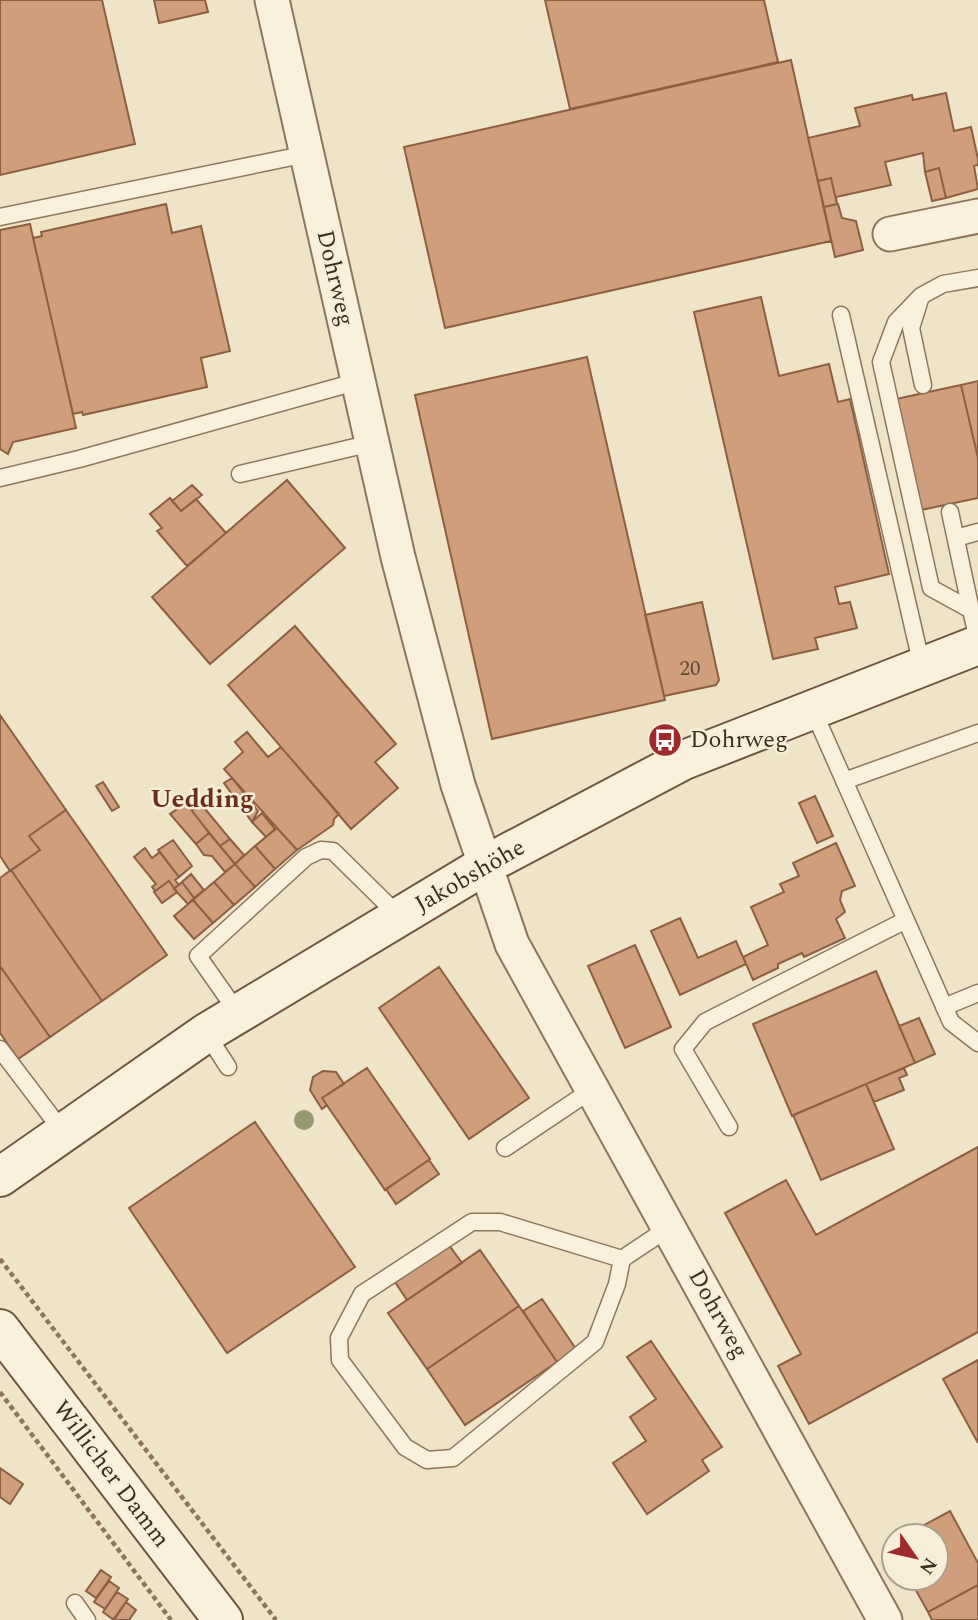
<svg xmlns="http://www.w3.org/2000/svg" width="978" height="1620" font-family="Spectral,serif">
	<style>
		.building { fill: #cf9f7d; stroke: #8d5f41; stroke-width: 2 }
		.lines { fill: none; stroke-linecap: round; stroke-linejoin: round }
		.lane-casing { stroke: #8d765c; stroke-width: 19 }
		.street-casing { stroke: #8d765c; stroke-width: 37 }
		.secondary-casing { stroke: #6f573f; stroke-width: 42 }
		.path { stroke: #8d765c; stroke-width: 4.5; stroke-dasharray: 5 3.5; stroke-linecap: butt }
		.lane { stroke: #faf1dc; stroke-width: 16 }
		.street { stroke: #faf1dc; stroke-width: 33 }
		.secondary { stroke: #faf1dc; stroke-width: 38 }
		.tree { fill: #96986f }
		.labels { text-anchor: middle; dominant-baseline: central; stroke-width: 5; stroke-linejoin: round; paint-order: stroke }
		.number-label { font-size: 21px; fill: #624a37 }
		.street-label { font-size: 24px; fill: #3d2e20; stroke: #f7eed8 }
		.poi-label { font-size: 24px; fill: #3d2e20; stroke: #f7eed8; text-anchor: start }
		.neighbourhood-label { font-size: 26px; font-weight: bold; fill: #6b2e1e; stroke: #f7eed8 }
	</style>
	<rect width="100%" height="100%" fill="#f0e4c8"/>
	<path class="building" d="M0,0H102L135,144L0,175Z
		M154,0H205L208,12L159,23Z
		M545,0H764L778,62L570,109Z
		M791,60L831,241L445,328L404,147Z
		M946,93L954,131L971,127L978,159V165L974,166L978,189L946,198L939,168L925,172L923,153L885,162L891,185L836,197L837,204L831,178L818,181L808,138L860,126L855,108L912,95L913,100Z
		M939,168L946,198L932,201L925,172Z
		M831,178L837,204L824,207L818,181Z
		M166,204L172,233L201,226L230,351L201,358L207,387L83,415L82,412L73,414L33,238L42,236L41,232Z
		M838,204L842,218L856,221L863,250L835,257L824,207Z
		M30,224L76,428L13,442L8,454L0,449V230Z
		M761,297L779,376L829,364L838,402L850,399L889,574L835,587L839,604L850,602L857,628L815,638L818,649L773,659L694,312Z
		M587,357L665,700L492,739L415,395Z
		M978,381V458L961,385Z
		M961,385L978,458V498L921,510L896,399Z
		M287,480L345,548L210,664L152,597Z
		M192,485L202,495L181,511L172,501Z
		M170,498L181,511L196,499L226,533L187,566L157,531L162,528L150,514Z
		M702,602L719,680L716,685L664,696L645,615Z
		M295,626L396,744L375,762L398,788L351,829L228,685Z
		M0,715L66,810L29,836L40,850L10,871L0,856Z
		M247,732L268,757L281,747L339,814L334,819L333,825L297,850L224,769L243,752L235,742Z
		M232,778L258,811L252,822L224,783Z
		M103,782L119,807L112,811L96,786Z
		M815,796L833,836L817,843L799,803Z
		M186,803L209,833L196,844L170,814Z
		M201,804L230,839L220,846L192,811Z
		M66,810L167,955L102,1001L11,870L40,850L29,836Z
		M262,813L275,829L266,837L252,822Z
		M277,828L297,850L275,869L255,846Z
		M209,833L235,864L225,872L212,856L204,855L196,844Z
		M230,839L244,855L235,864L220,846Z
		M173,840L192,866L179,877L158,850Z
		M836,843L855,886L842,891L840,900L845,912L836,919L845,938L804,957L802,953L778,964V968L753,980L743,957L768,945L751,907L784,892L780,884L799,876L793,863Z
		M255,846L275,869L255,887L235,864Z
		M145,848L152,858L160,852L179,877L175,880L179,885L174,888L169,881L155,891L152,887L156,884L134,857Z
		M235,864L255,887L234,905L214,882Z
		M11,870L102,1001L50,1037L0,966V878Z
		M191,874L204,890L194,898L182,882Z
		M169,881L177,892L162,903L154,892Z
		M182,882L194,898L188,904L174,889Z
		M214,882L234,905L213,923L193,900Z
		M193,900L213,923L194,939L174,916Z
		M680,918L698,958L736,941L746,964L680,995L651,931Z
		M635,945L671,1027L625,1048L588,966Z
		M0,966L50,1037L18,1059L0,1033Z
		M439,967L529,1098L469,1139L379,1008Z
		M876,971L915,1063L792,1116L753,1024Z
		M919,1018L935,1054L915,1063L899,1026Z
		M367,1068L430,1159L385,1190L322,1098Z
		M904,1068L907,1075L899,1078L904,1090L874,1102L866,1084Z
		M323,1071L336,1072L344,1084L322,1098L327,1105L322,1109L310,1090L313,1077Z
		M866,1084L894,1149L821,1180L793,1115Z
		M255,1122L355,1267L227,1353L129,1208Z
		M978,1147V1332L809,1424L778,1366L801,1354L725,1213L786,1180L816,1235Z
		M429,1160L439,1174L396,1204L386,1189Z
		M449,1245L462,1263L407,1300L395,1282Z
		M480,1250L519,1306L427,1369L388,1313Z
		M542,1299L576,1349L557,1362L523,1311Z
		M519,1306L557,1362L465,1425L427,1369Z
		M651,1341L722,1447L702,1460L709,1471L647,1514L613,1463L646,1441L630,1417L656,1399L627,1357Z
		M978,1360V1443L943,1379Z
		M0,1468L23,1484L10,1504L0,1497Z
		M950,1511L978,1563V1585L928,1612L909,1578H936V1536H904Z
		M101,1570L111,1577L96,1598L86,1591Z
		M109,1581L119,1588L105,1609L94,1602Z
		M978,1585V1620H932L928,1612Z
		M117,1592L128,1599L114,1620L103,1612Z
		M126,1602L136,1610L129,1620H113Z"/>
	<g class="lines">
		<g class="lane-casing">
			<path id="lane" d="M0,217L307,154
				M921,296L896,322L881,362L931,588L971,610L978,640
				M841,315L922,666
				M923,385L911,328L921,296L943,284L978,278
				M240,474L372,443
				M0,478L79,459L359,381
				M950,512L971,610
				M956,538L978,532
				M812,708L951,1022L978,1043
				M844,781L978,733
				M944,1007L978,993
				M238,1013L198,956L306,857L321,850L333,851L400,917
				M206,1033L228,1067
				M0,1049L63,1132
				M729,1127L683,1049L705,1022L906,920
				M505,1148L593,1089
				M622,1259L500,1222H472L362,1294L339,1338L340,1360L405,1447L427,1460L453,1458L595,1342L617,1284L622,1259L670,1227
				M75,1603L87,1620"/>
		</g>
		<g class="street-casing">
			<path id="street" d="M272,0L398,557L458,785L512,944L885,1620
				M890,234L978,216"/>
		</g>
		<g class="secondary-casing">
			<path id="secondary" d="M0,1177L206,1033L487,864L684,760L978,645
				M0,1329L223,1620"/>
		</g>
		<path class="path" d="M0,1259L276,1620
			M0,1392L171,1620"/>
		<use href="#lane" class="lane"/>
		<use href="#street" class="street"/>
		<use href="#secondary" class="secondary"/>
	</g>
	<circle class="tree" cx="304" cy="1120" r="10"/>
	<defs>
		<g id="bus-disc" transform="scale(1.75)"><circle r="9.5" fill="#9e2a2b" stroke="#f7eed8"/><path d="M-5-6H5V4H4V6H2V4H-2V6H-4V4H-5ZM-3.5-4V0h7V-4ZM-3.5 1.2v1.5H-2V1.2ZM2 1.2v1.5H3.5V1.2Z" fill="#fff"/></g>
	</defs>
	<g fill-rule="evenodd">
		<use href="#bus-disc" x="665" y="740"/>
	</g>
	<g class="labels">
		<g class="number-label">
			<text x="690" y="669">20</text>
		</g>
		<g class="street-label">
			<text transform="translate(335 278) rotate(77)">Dohrweg</text>
			<text transform="translate(470 876) rotate(-30)">Jakobshöhe</text>
			<text transform="translate(718 1314) rotate(61)">Dohrweg</text>
			<text transform="translate(111 1474) rotate(53)">Willicher Damm</text>
		</g>
		<g class="poi-label">
			<text x="690" y="740">Dohrweg</text>
		</g>
		<g class="neighbourhood-label">
			<text x="202" y="799">Uedding</text>
		</g>
	</g>
	<g transform="translate(915 1557) rotate(124)"><circle r="33" fill="#f7eed8" stroke="#ada18e" stroke-width="2"/>
	<path d="M0-5L12 26L0 18L-12 26Z" fill="#9e2a2b"/>
	<text y="-10" font-size="19" font-weight="bold" text-anchor="middle" fill="#3d2e20">N</text>
	</g>
</svg>
